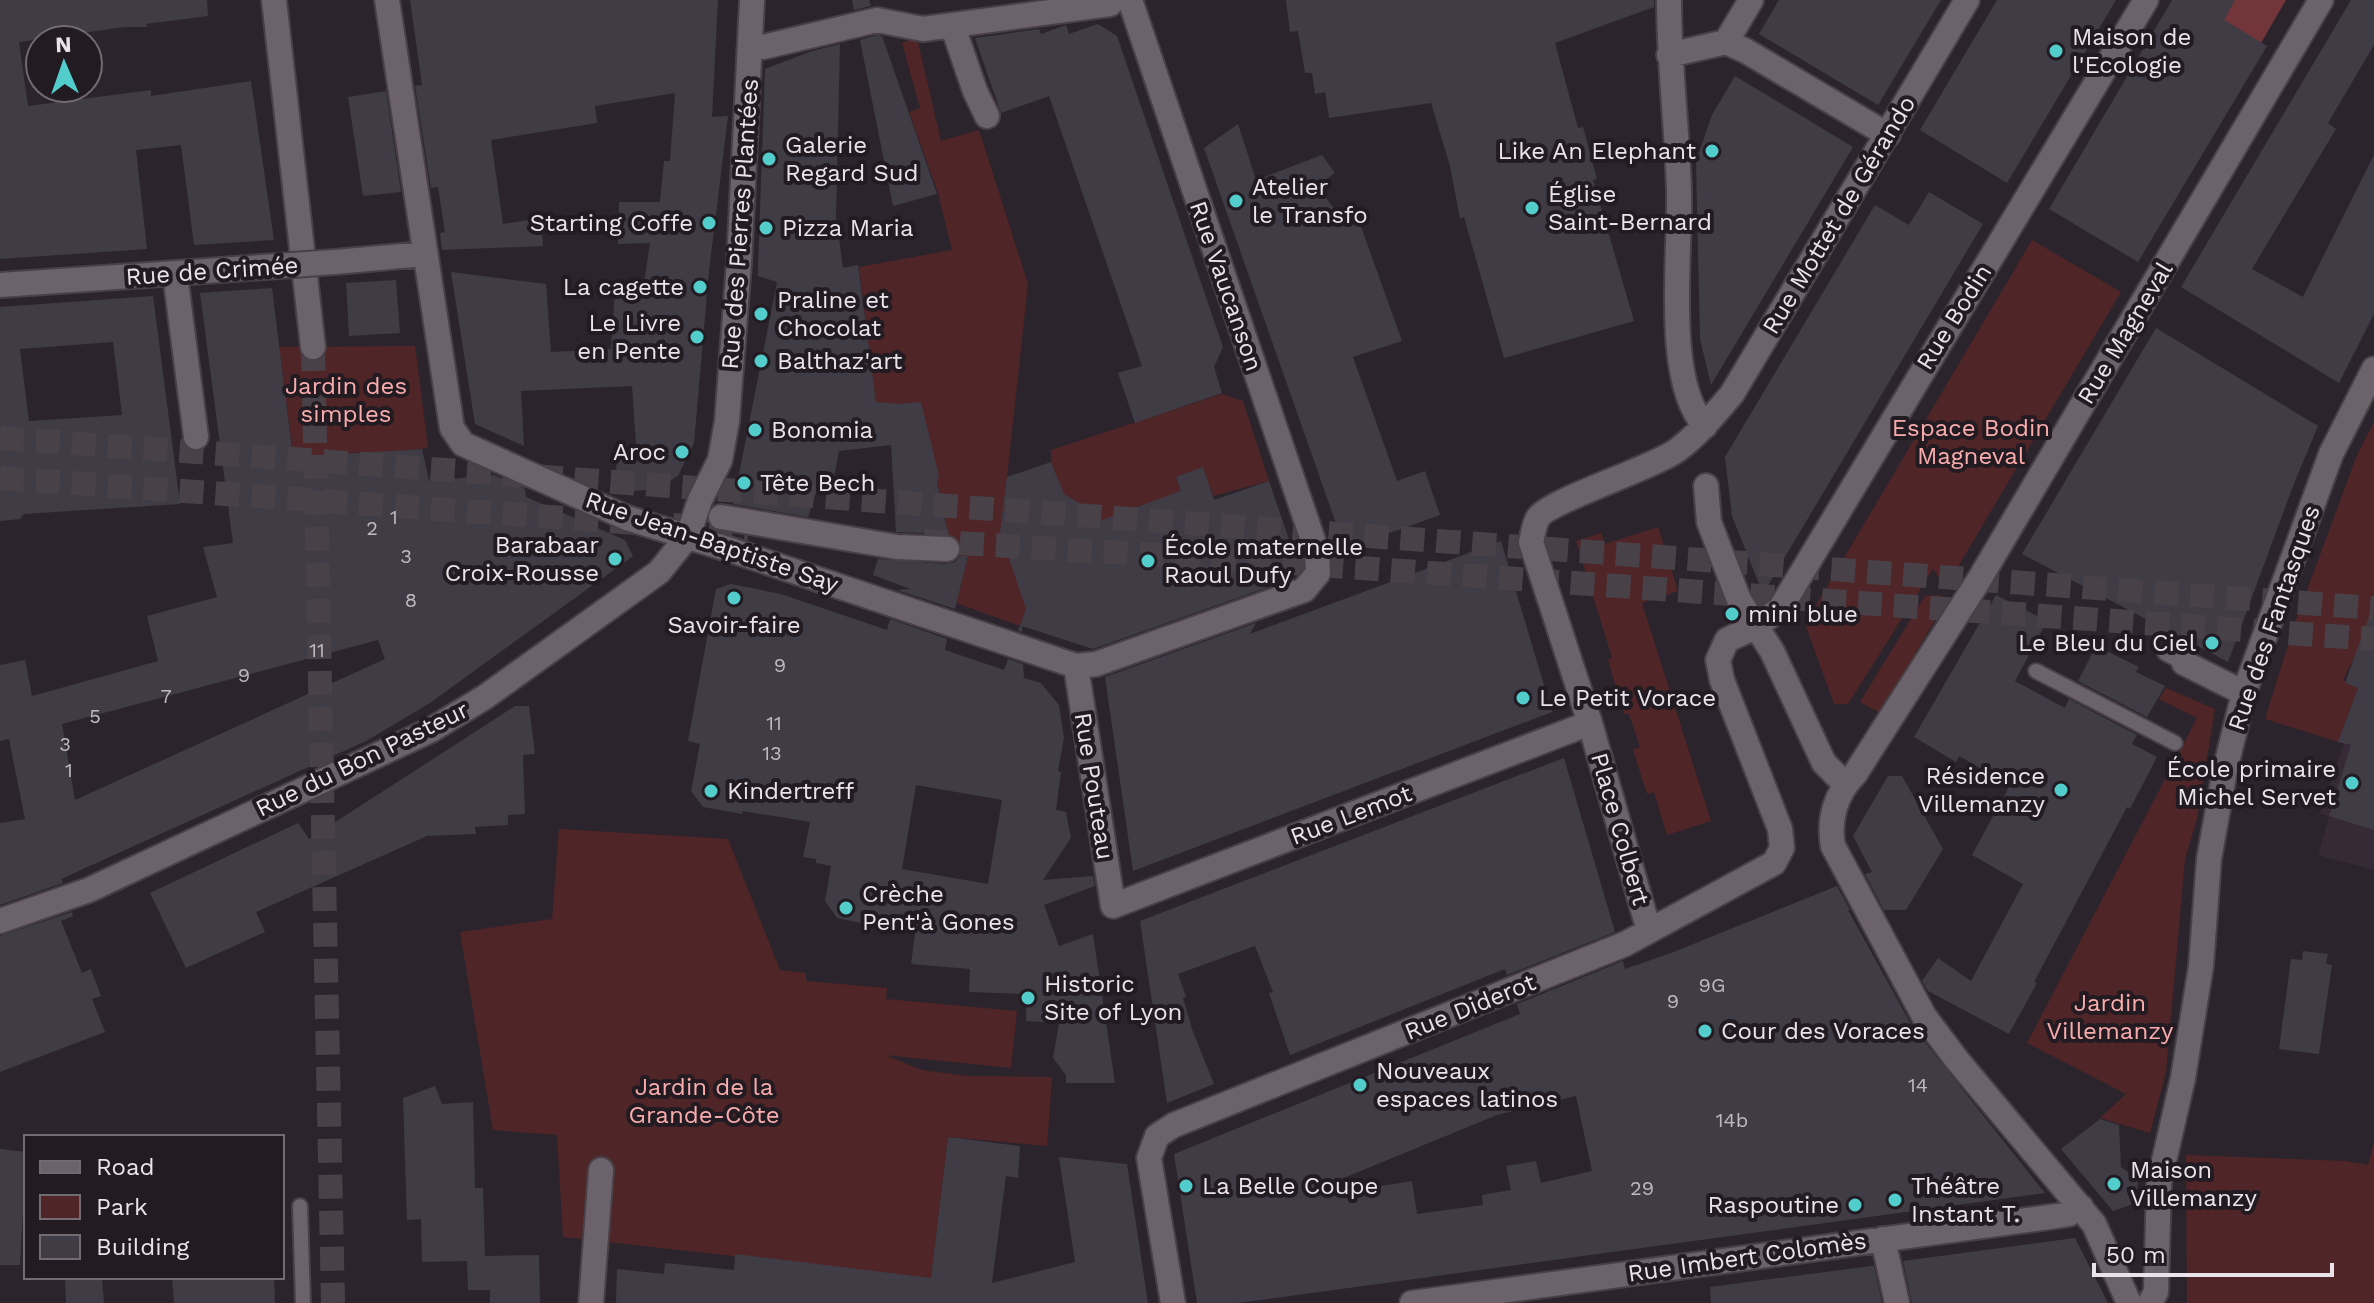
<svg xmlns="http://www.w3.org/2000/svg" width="2374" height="1303" font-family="'Work Sans',sans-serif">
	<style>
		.built { fill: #362a37 }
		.green { fill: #4f2527 }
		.forest { fill: #72363a }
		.building { fill: #3f3c46; fill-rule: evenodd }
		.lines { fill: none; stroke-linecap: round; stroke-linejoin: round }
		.secondary-tunnel { stroke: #484148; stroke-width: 24; stroke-dasharray: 24 12; stroke-linecap: butt }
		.primary-tunnel { stroke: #484148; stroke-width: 24; stroke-dasharray: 24 12; stroke-linecap: butt }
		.lane-casing { stroke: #474147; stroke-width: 18 }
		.street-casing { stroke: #474147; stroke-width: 28 }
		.secondary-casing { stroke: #474147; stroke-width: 28 }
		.lane { stroke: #6b626b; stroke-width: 14 }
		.street { stroke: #6b626b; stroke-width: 24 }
		.secondary { stroke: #6b626b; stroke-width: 24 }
		.street-bridge-casing { stroke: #474147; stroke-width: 28; stroke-linecap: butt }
		.street-bridge { stroke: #6b626b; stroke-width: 24 }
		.poi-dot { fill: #52cdcc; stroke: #221b22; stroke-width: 3 }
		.labels { text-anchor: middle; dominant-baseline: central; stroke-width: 8; stroke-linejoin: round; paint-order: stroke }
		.number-label { font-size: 20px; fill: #bfbac1 }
		.poi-label { font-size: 24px; fill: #eae4ea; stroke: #221b22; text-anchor: start }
		.street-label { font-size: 24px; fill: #eae4ea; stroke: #221b22 }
		.park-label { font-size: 24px; fill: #faacad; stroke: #221b22 }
	</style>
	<rect width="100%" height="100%" fill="#2c242c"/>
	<path class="built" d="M2344,743L2374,753V870L2318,855L2329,817L2320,813Z"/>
	<path class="green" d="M917,38L941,141L979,130L1028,284L1007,477L1026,609L1020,626L956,603L968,557L949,554L950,544L921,403L876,406L859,267L952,250L938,193L909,112L920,108L902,43Z
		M2032,240L2121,292L1946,587L1933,569L1848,704H1834L1805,624Z
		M415,346L428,448L364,455L363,452L291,457L292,447L279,347Z
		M1222,394L1243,401L1269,481L1213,496L1203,468L1176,477L1181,491L1103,522L1087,513L1085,507L1079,503L1069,507L1051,462V450Z
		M2374,422V661L2356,654L2343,680L2358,688L2338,742L2265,719L2296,620L2357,455Z
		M1658,527L1678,591L1642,603L1711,821L1667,835L1654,792L1647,794L1633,750L1640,747L1629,714H1624L1608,660L1612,658L1576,541L1601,533L1605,544Z
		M1940,595L1947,600L1880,713L1860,702L1925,596Z
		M2166,688L2215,709L2197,818L2185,859L2166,1072L2150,1133L2100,1118L2126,1094L2027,1043L2197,718L2159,699Z
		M559,829L728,839L780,970L806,973V981L887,988L886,999L1017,1011L1011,1068L885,1055L922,1070L967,1076L1052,1077L1047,1146L948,1137L931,1278L563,1237L557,1135L493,1130L460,932L552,919Z
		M2374,1142V1303H2187L2186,1155L2345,1161L2368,1165Z"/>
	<path class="forest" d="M2227,0H2286L2261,43L2217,16Z"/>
	<path class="building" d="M0,0H207L208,16L146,24L147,27H124L19,42L28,106L151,90V96L251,81L274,240L194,245L181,145L136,150L147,249L0,259Z
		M410,0H718L712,117L728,116L709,271L694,443L678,476L655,489L615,493L617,453H621V445H636L632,386L521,391L524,446L475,424L451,272L546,284L551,352L611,349L615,292L642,296L650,243L618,244L619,202H660L664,161H670L675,93L595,106L597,123L491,140L503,224L541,218L543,246L442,250L440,233L445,232L438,187L431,188L415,86L422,85Z
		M852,0H869L871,6L854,10Z
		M1286,0H1654V7L1555,43L1578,128L1583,127L1597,179L1593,180L1634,321L1504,358L1464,217L1460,219L1450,166L1431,103L1329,118L1325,92L1315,94L1312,73H1305L1298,31L1290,32Z
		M1779,0H1941L1878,105L1759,34Z
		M1997,0H2116L2007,183L1920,130Z
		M2172,0H2235L2224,20L2267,46L2138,262L2049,209Z
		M2351,0H2374V45L2328,123L2336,129L2252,269L2303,297L2374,155V314L2339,383L2181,287Z
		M1098,24L1117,36L1223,347L1214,367L1222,393L1135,423L1118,373L1142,366L1049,96L1001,113L975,38L1039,29L1041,34L1066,25L1069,34Z
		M877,35L882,36L937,194L893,206L860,40Z
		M840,44L836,215L843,268L858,265L876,402L898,404L921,402L939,476L937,482L948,534L896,532L891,445L839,451L832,487L822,486L821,491L817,490L808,517L733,504L777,282L758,276V267L765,69L812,51Z
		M1735,76L1853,147L1711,385L1700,339L1696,161L1712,115Z
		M386,91L401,192L363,196L348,97Z
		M1238,124L1256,180L1322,155L1335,173L1317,186L1345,223L1358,218L1402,341L1353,357L1397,481L1425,471L1440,515L1345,549L1204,148Z
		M1929,192L1983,224L1763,594L1732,516L1725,457L1875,205L1909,225Z
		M396,280L400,333L349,336L346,283Z
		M272,288L293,457L422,449L429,481L494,475L525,489L526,497L625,540L633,556L430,703L366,741L61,879L63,883L0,905V823L25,819L9,739L0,741V665L25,660L32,696L158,661L147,616L217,597L203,547L233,543L200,293ZM378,640L385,659L75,800L62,724Z
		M153,296L180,504L24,514L20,519L0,521V307ZM113,342L122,415L29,421L20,349Z
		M2156,328L2318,426L2293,486L2228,662L2022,554Z
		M1051,462L1064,494L1085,507L1091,524L1181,491L1176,477L1203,467L1214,500L1269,481L1292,548L1274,585L1093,649L1022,626V632L1018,631L1026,609L1000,532L1007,477Z
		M1501,541L1552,712L1133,871L1105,677L1256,623L1250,634Z
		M960,556H968L955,609L897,590L910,589L873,575L878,559L946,564L955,562Z
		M731,584L781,594L887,630L890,619L947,639L945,650L1004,670L1008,659L1023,664L1024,678L1041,683L1059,705L1064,738L1058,771L1061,772L1056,810L1066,812L1071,838L1043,880L1093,876L1095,886L1044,905L1059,946L1093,934L1115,1083H1066V1075L1053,1058L1059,1023L1026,1021L1027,994L969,992L970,969L911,964L915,934L837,918L825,901L831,866L816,863V859L803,857L810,822L743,811L742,814L703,807L691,791L700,744L688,741L716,589ZM916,785L1002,800L988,884L902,869Z
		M1996,595L2047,621L2015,681L2065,708L2069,699L2137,735L2132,744L2157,757L2130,809L2127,807L2034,982L2037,983L2009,1034L1928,991L1922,981L1938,958L1971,981L2023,884L1972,855L2010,785L1959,756L1956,762L1914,737Z
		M2371,611L2374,612V830L2329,816L2351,745L2338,742L2358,688L2345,683Z
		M2096,646L2139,667L2136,672L2165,686L2147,717L2078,681Z
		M515,706H529L535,754L523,755L525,814L508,815V825L475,827L476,834L427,836L256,912L265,932L186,968L150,893L298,823L309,839Z
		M1564,758L1615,932L1507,975L1505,969L1290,1055L1269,993L1273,992L1255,946L1178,974L1186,997L1183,998L1193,1032L1214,1084L1167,1103L1140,921Z
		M1888,776H1902L1943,849L1906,910H1884L1865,874L1872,872L1853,836Z
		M1837,886L1850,910H1848L1912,1026L2045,1193L1290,1296L1237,1303H1197L1174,1154L1520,1014L1517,1004L1623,961L1625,969L1671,953ZM1576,1096L1592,1171L1541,1183L1536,1161L1506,1166L1511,1190L1482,1195L1483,1205L1417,1214L1412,1181L1326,1195L1324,1186L1497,1115Z
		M72,912L73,916L61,921L82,973L91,969L101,996L92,999L105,1032L0,1072V936Z
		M2303,951L2328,954L2326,964L2332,965L2319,1054L2279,1049L2291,959L2302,960Z
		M435,1086L442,1104L473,1102L475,1188H483L485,1256L539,1255L540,1303H490V1290H468L467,1261L422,1262L421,1219L407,1220L403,1098Z
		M2100,1119L2119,1125L2121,1167L2138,1179L2136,1203L2113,1211L2061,1149Z
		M948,1137L1020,1146L1018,1178L1006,1176L992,1283L1075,1262L1059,1157L1127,1164L1148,1303H616L617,1269L664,1274L665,1263L734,1270L735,1254L931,1278Z
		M0,1149L26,1152L20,1265H0Z
		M2075,1238L2108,1303H1912L1903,1261Z
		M1871,1266H1874L1882,1303H1711L1710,1287Z
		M65,1277H102L104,1303H66Z
		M172,1277H274L275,1303H174Z"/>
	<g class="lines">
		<path class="secondary-tunnel" d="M313,347L333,1303"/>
		<path class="primary-tunnel" d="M0,438L2374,608
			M0,478L636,523
			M673,525L748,530
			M924,541L1261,561L2374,639"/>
		<g class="lane-casing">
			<path id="lane" d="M2165,653L2184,663
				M2036,671L2175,743
				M300,1206L303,1303"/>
		</g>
		<g class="street-casing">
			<path id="street" d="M387,0L452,428L463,444L627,518L734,551L1076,666L1096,664L1304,590L1318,573L1317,552L1130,0
				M1669,0C1669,64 1677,127 1679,191C1681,251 1663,381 1705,426
				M953,27L975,91L987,116
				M1726,42L1751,0
				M763,47L877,20L923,29L1110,4
				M1669,55L1726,42L1746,51L1888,135
				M335,262L424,254
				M175,274L196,437
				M0,285L278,266
				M1706,486L1709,522L1739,600L1772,651L1824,763L1845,784
				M721,517L897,547L947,549
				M2184,663L2244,693
				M1076,666L1113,906L1590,723
				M0,921L89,890L431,730L485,697L659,572L688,536L700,500L720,460L727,421L739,263L752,0
				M1649,931L1590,723L1531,542C1533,535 1534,524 1538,518C1548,501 1650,469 1676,451C1697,436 1715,414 1732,394L1967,0
				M1883,1239L1897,1303
				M591,1303L601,1170
				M1173,1303L1149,1158L1157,1136L1174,1125L1625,944L1774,863L1782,848L1780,829L1722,680L1718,660L1727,640L1755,627L1780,609L2146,0
				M1412,1303L2057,1216L2069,1214L2081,1207
				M2129,1303L2094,1224L1957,1060L1924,1016L1833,846C1828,819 1836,793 1855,774L1979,580L2321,0
				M2150,1303L2156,1292L2159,1183L2183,1078L2201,966L2209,859L2225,770L2244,693L2331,454L2374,369"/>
		</g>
		<g class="secondary-casing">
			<path id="secondary" d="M274,0L313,347"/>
		</g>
		<use href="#lane" class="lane"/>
		<use href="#street" class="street"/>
		<use href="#secondary" class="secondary"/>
		<g class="street-bridge-casing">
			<path id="street-bridge" d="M278,266L335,262"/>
		</g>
		<use href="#street-bridge" class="street-bridge"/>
	</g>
	<g class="poi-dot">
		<circle cx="2056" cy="51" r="8"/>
		<circle cx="1712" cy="151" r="8"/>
		<circle cx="769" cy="159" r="8"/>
		<circle cx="1236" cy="201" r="8"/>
		<circle cx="1532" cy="208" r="8"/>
		<circle cx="709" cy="223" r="8"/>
		<circle cx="766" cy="228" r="8"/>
		<circle cx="700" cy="287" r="8"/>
		<circle cx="761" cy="314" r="8"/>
		<circle cx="697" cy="337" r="8"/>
		<circle cx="761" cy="361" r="8"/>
		<circle cx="755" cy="430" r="8"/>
		<circle cx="682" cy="452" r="8"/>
		<circle cx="744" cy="483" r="8"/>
		<circle cx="615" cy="559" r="8"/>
		<circle cx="1148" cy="561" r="8"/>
		<circle cx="734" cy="598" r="8"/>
		<circle cx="1732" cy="614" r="8"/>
		<circle cx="2212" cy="643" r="8"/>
		<circle cx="1523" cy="698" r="8"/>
		<circle cx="2352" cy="783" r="8"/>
		<circle cx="2061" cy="790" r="8"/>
		<circle cx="711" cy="791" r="8"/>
		<circle cx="846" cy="908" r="8"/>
		<circle cx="1028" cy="998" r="8"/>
		<circle cx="1705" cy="1031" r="8"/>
		<circle cx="1360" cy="1085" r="8"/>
		<circle cx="2114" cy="1184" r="8"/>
		<circle cx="1186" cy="1186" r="8"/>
		<circle cx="1895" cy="1200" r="8"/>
		<circle cx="1855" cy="1205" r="8"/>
	</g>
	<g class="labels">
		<g class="number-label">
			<text x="394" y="517">1</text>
			<text x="372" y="528">2</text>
			<text x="406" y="556">3</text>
			<text x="411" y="600">8</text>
			<text x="317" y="650">11</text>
			<text x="780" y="665">9</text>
			<text x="244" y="675">9</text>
			<text x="166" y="696">7</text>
			<text x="95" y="716">5</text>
			<text x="774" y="723">11</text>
			<text x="65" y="744">3</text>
			<text x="772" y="753">13</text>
			<text x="69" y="770">1</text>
			<text x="1712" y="985">9G</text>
			<text x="1673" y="1001">9</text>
			<text x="1918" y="1085">14</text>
			<text x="1732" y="1120">14b</text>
			<text x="1642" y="1188">29</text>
		</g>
		<g class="poi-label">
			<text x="2072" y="37">Maison de<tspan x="2072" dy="28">l'Ecologie</tspan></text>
			<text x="785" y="145">Galerie<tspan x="785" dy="28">Regard Sud</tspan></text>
			<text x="1696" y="151" text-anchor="end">Like An Elephant</text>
			<text x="1252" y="187">Atelier<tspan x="1252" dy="28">le Transfo</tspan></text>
			<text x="1548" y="194">Église<tspan x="1548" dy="28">Saint-Bernard</tspan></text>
			<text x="693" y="223" text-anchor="end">Starting Coffe</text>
			<text x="782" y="228">Pizza Maria</text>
			<text x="684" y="287" text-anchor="end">La cagette</text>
			<text x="777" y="300">Praline et<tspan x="777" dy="28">Chocolat</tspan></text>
			<text x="681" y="323" text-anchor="end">Le Livre<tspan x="681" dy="28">en Pente</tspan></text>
			<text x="777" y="361">Balthaz'art</text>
			<text x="771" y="430">Bonomia</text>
			<text x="666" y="452" text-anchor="end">Aroc</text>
			<text x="760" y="483">Tête Bech</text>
			<text x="599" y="545" text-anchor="end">Barabaar<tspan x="599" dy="28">Croix-Rousse</tspan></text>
			<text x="1164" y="547">École maternelle<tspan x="1164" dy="28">Raoul Dufy</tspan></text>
			<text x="1748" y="614">mini blue</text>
			<text x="734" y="625" text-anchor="middle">Savoir-faire</text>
			<text x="2196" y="643" text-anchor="end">Le Bleu du Ciel</text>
			<text x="1539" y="698">Le Petit Vorace</text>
			<text x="2336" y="769" text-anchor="end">École primaire<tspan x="2336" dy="28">Michel Servet</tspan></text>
			<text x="2045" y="776" text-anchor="end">Résidence<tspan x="2045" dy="28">Villemanzy</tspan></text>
			<text x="727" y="791">Kindertreff</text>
			<text x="862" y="894">Crèche<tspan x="862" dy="28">Pent'à Gones</tspan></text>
			<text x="1044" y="984">Historic<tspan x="1044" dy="28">Site of Lyon</tspan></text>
			<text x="1721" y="1031">Cour des Voraces</text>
			<text x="1376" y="1071">Nouveaux<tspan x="1376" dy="28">espaces latinos</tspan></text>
			<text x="2130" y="1170">Maison<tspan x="2130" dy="28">Villemanzy</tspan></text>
			<text x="1202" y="1186">La Belle Coupe</text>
			<text x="1911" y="1186">Théâtre<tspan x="1911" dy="28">Instant T.</tspan></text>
			<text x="1839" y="1205" text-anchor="end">Raspoutine</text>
		</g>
		<g class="street-label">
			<text transform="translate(1839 215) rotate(-59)">Rue Mottet de Gérando</text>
			<text transform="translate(740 224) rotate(-86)">Rue des Pierres Plantées</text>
			<text transform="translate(212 271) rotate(-4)">Rue de Crimée</text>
			<text transform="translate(1226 286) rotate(71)">Rue Vaucanson</text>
			<text transform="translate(1954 317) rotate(-58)">Rue Bodin</text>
			<text transform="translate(2125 333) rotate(-59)">Rue Magneval</text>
			<text transform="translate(712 542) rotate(19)">Rue Jean-Baptiste Say</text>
			<text transform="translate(2274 618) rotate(-71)">Rue des Fantasques</text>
			<text transform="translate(362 759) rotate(-26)">Rue du Bon Pasteur</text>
			<text transform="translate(1094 786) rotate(81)">Rue Pouteau</text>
			<text transform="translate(1351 815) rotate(-21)">Rue Lemot</text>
			<text transform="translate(1620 829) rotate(74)">Place Colbert</text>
			<text transform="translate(1470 1007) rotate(-22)">Rue Diderot</text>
			<text transform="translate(1747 1257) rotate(-8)">Rue Imbert Colomès</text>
		</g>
		<g class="park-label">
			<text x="346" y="386">Jardin des<tspan x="346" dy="28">simples</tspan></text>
			<text x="1971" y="428">Espace Bodin<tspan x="1971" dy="28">Magneval</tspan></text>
			<text x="2110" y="1003">Jardin<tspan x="2110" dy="28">Villemanzy</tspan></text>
			<text x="704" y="1087">Jardin de la<tspan x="704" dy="28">Grande-Côte</tspan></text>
		</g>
	</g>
	<rect x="24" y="1135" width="260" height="144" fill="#221b22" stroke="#726b72" stroke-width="2"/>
	<rect x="40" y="1161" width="40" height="12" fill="#6b626b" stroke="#726b72" stroke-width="2"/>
	<text x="96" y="1175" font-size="24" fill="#eae4ea">Road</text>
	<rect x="40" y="1195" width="40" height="24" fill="#4f2527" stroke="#726b72" stroke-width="2"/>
	<text x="96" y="1215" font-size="24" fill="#eae4ea">Park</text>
	<rect x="40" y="1235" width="40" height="24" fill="#3f3c46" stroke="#726b72" stroke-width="2"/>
	<text x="96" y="1255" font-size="24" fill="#eae4ea">Building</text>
	<g transform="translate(64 64) rotate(358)"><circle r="38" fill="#221b22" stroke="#726b72" stroke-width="2"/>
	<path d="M0-6L14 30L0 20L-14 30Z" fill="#52cdcc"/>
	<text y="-12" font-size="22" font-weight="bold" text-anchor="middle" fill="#eae4ea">N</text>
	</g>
	<path d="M2094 1263v12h238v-12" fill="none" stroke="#eae4ea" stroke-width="4"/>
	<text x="2106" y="1263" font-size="24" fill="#eae4ea" stroke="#221b22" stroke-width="6" paint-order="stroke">50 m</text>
</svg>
